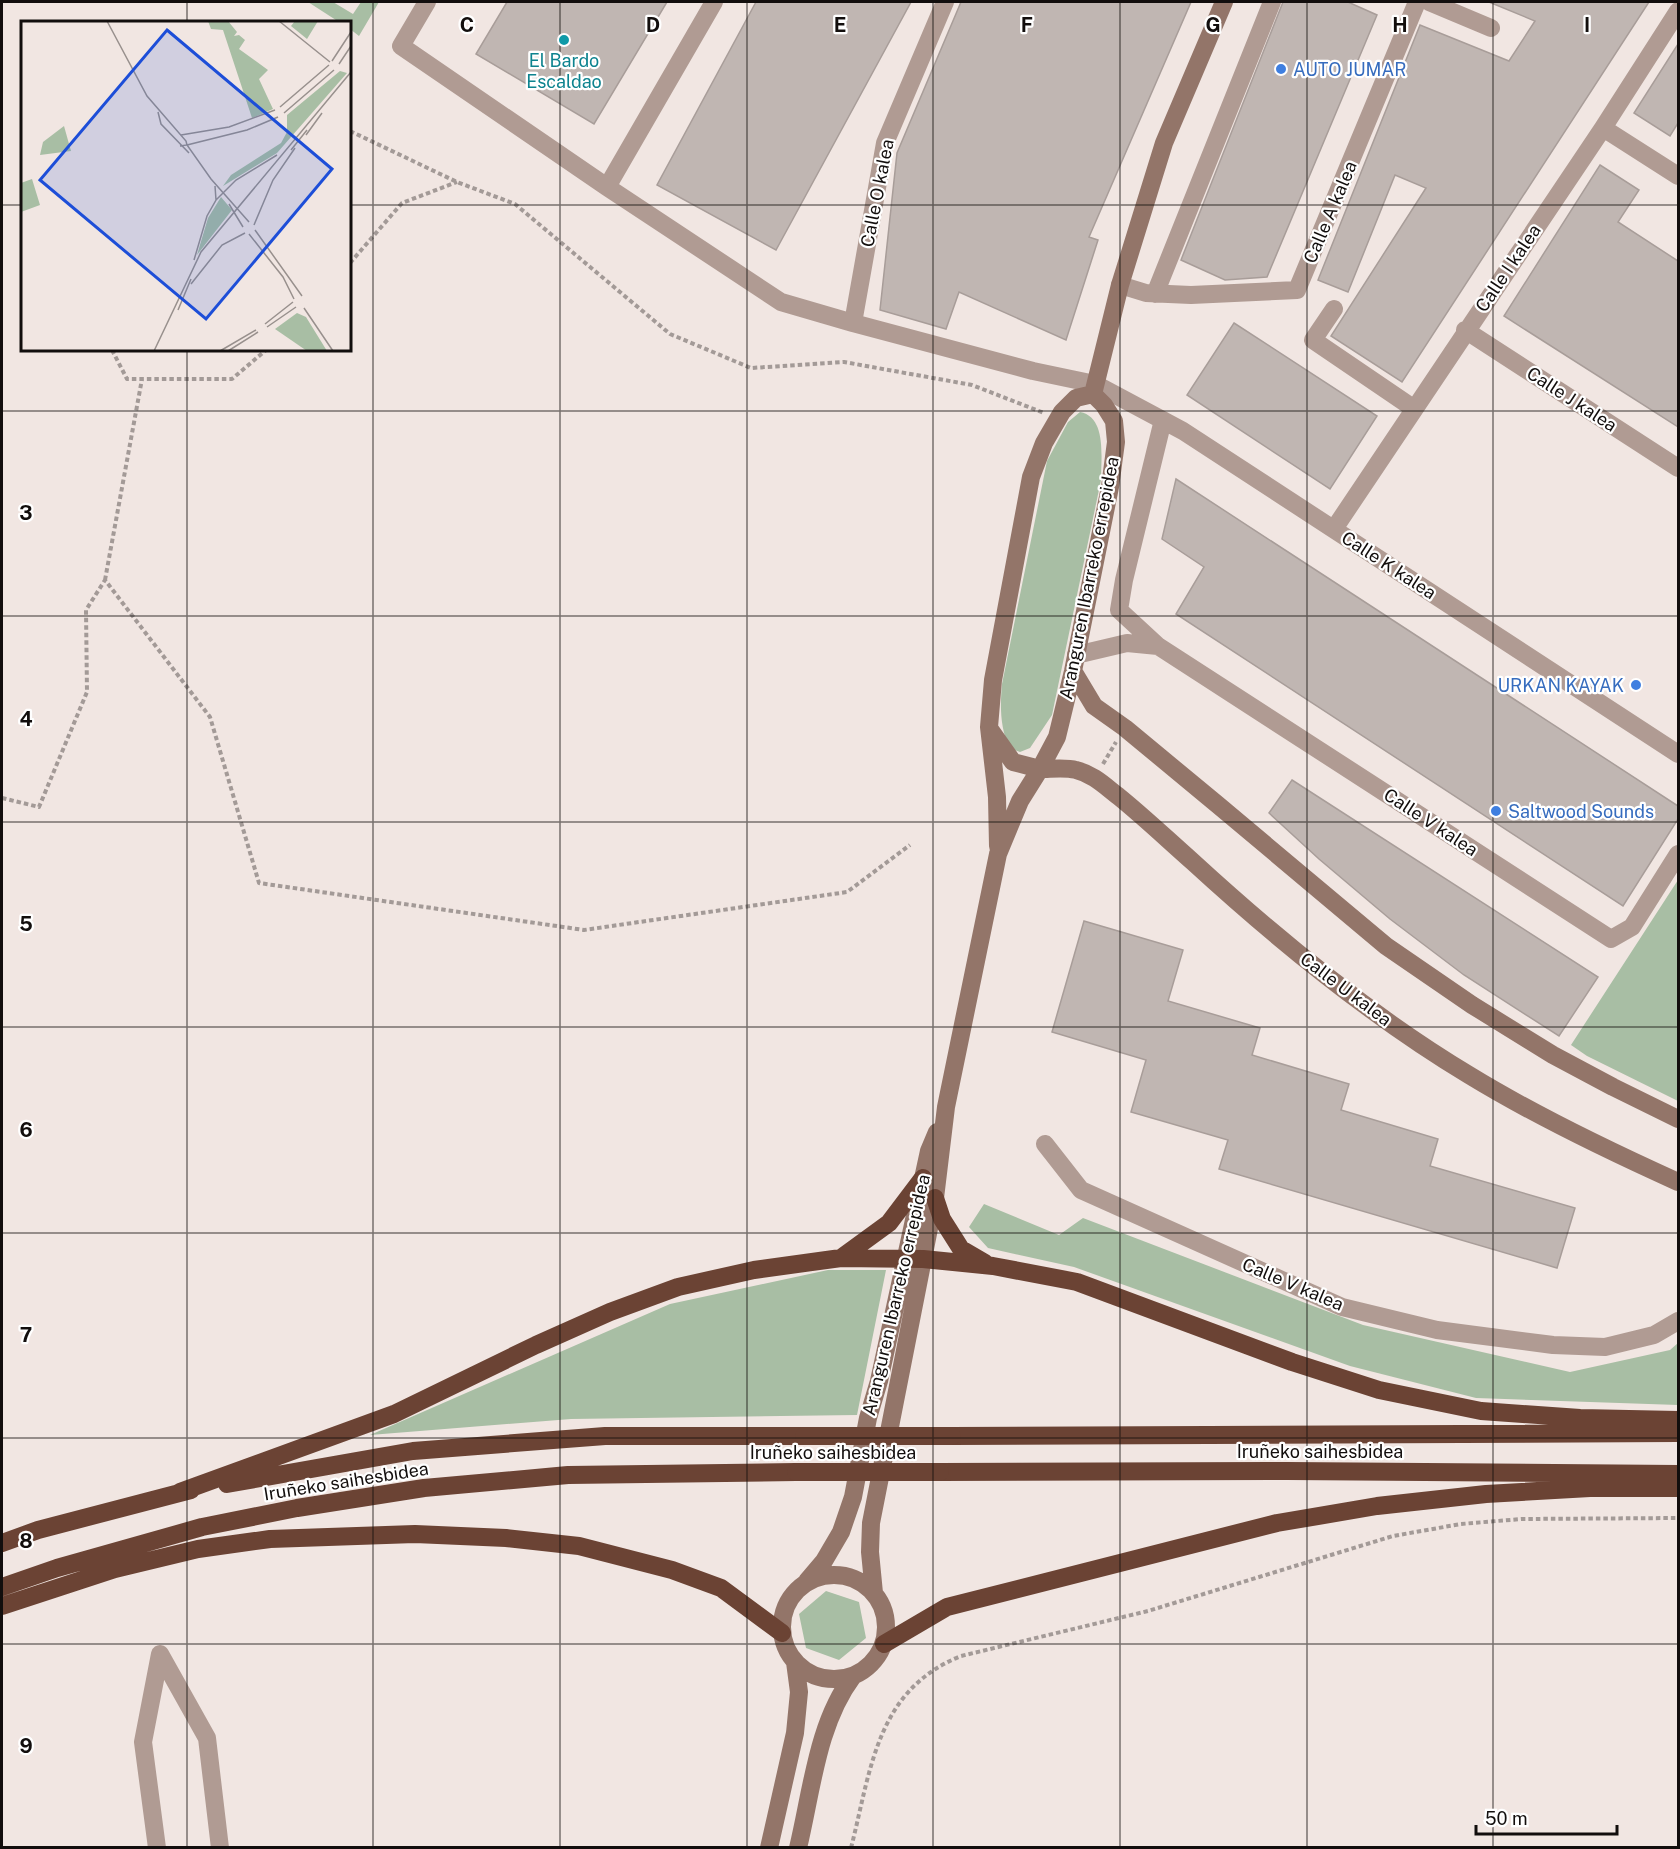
<svg xmlns="http://www.w3.org/2000/svg" width="1680" height="1849" font-family="'Public Sans',sans-serif">
	<style>
		.green { fill: #a8bea4 }
		.building { fill: #c0b6b2; stroke: #a89d99; stroke-width: 1.5 }
		.lines { fill: none; stroke-linecap: round; stroke-linejoin: round }
		.path { stroke: #a39a97; stroke-width: 4; stroke-dasharray: 4.5 3; stroke-linecap: butt }
		.street { stroke: #b09b93; stroke-width: 18 }
		.secondary { stroke: #937569; stroke-width: 18 }
		.highway { stroke: #6b4334; stroke-width: 18 }
		.highway-bridge { stroke: #6b4334; stroke-width: 18 }
		.grid { fill: none; stroke: #120e0d; stroke-width: 1.5; stroke-opacity: 0.55 }
		.culture-dot { fill: #0f9aa8; stroke: #fff; stroke-width: 2 }
		.shop-dot { fill: #3f7fe0; stroke: #fff; stroke-width: 2 }
		.labels { text-anchor: middle; dominant-baseline: central; stroke-width: 4.5; stroke-linejoin: round; paint-order: stroke }
		.culture-label { font-size: 18px; fill: #0d838f; stroke: #fff }
		.shop-label { font-size: 18px; fill: #366cbe; stroke: #fff; text-anchor: start }
		.street-label { font-size: 18px; fill: #120e0d; stroke: #fff }
		.inset-road { fill: none; stroke: #98908d; stroke-width: 1.5 }
		.view { fill: #1d4ed8; fill-opacity: 0.15; stroke: #1d4ed8; stroke-width: 3 }
		.inset-edge { fill: none; stroke: #120e0d; stroke-width: 3 }
		.grid-label { font-size: 20px; text-anchor: middle; font-weight: bold; fill: #120e0d; stroke: #fff; stroke-width: 4.5; stroke-linejoin: round; paint-order: stroke }
	</style>
	<rect width="100%" height="100%" fill="#f1e6e2"/>
	<path class="green" d="M308,2H333L353,14L361,2H379L359,36L350,29V22H339Z
		M1080,412C1107,417 1101,458 1101,480L1052,715L1030,748L1020,752L1009,748C1000,726 1000,707 1002,684L1047,461L1068,422Z
		M1678,880V1101L1587,1056L1571,1045Z
		M984,1204L1059,1235L1083,1218L1363,1325L1570,1372L1670,1350L1678,1343V1405L1476,1398L1350,1366L1074,1267L988,1248L969,1227Z
		M828,1270H886L857,1415L571,1419L370,1435L670,1304Z
		M826,1591L859,1602L866,1638L839,1660L806,1648L799,1614Z"/>
	<path class="building" d="M507,2H667L594,124L476,54Z
		M756,2H911L776,250L657,185Z
		M961,2H1191L1089,237L1098,240L1066,340L959,292L946,329L880,310L897,153Z
		M1283,2H1348L1377,15L1267,277L1225,280L1181,260Z
		M1489,2H1649L1402,382L1331,336L1426,188L1395,175L1348,292L1318,280L1420,25L1509,61L1535,21Z
		M1678,44V123L1670,136L1634,113Z
		M1600,165L1639,190L1618,222L1678,261V427L1504,316Z
		M1234,323L1377,416L1330,489L1187,395Z
		M1176,479L1678,806V819L1623,906L1176,614L1204,567L1162,539Z
		M1292,780L1598,977L1559,1036L1464,975L1390,919L1319,859L1269,813Z
		M1084,921L1183,950L1168,1001L1260,1028L1252,1055L1349,1084L1341,1110L1438,1139L1430,1166L1575,1208L1557,1268L1219,1169L1228,1140L1131,1112L1146,1060L1052,1032Z"/>
	<g class="lines">
		<path class="path" d="M350,131L457,182L515,204L670,334L751,368L844,362L972,385L1044,413
			M350,263L402,203L457,182
			M112,350L127,379H232L266,350
			M105,580L142,379
			M1103,764L1116,742
			M2,798L39,807L87,692L86,610L105,580L210,717L259,883L584,930L847,892L910,845
			M851,1848C871,1770 876,1690 961,1656L1148,1611L1393,1536L1461,1524L1521,1519L1678,1518"/>
		<path class="street" d="M427,2L401,46L607,187L781,302L853,323L1033,371L1095,384L1183,431L1678,754
			M1429,2L1491,28
			M1603,128L1678,176
			M607,187L714,2
			M1120,285L1146,293L1191,295L1297,290L1417,2
			M1155,294L1272,2
			M1334,309L1313,340L1413,408
			M853,323L885,143L945,2
			M1465,330L1678,468
			M1334,529L1603,128L1678,11
			M1158,646L1119,610L1124,580L1163,420
			M1076,655L1127,643L1158,646L1611,939L1632,927L1678,854
			M1045,1144L1081,1190L1342,1307L1437,1330L1553,1345L1605,1347L1654,1335L1678,1321
			M157,1848L143,1742L160,1654L207,1738L220,1848"/>
		<path class="secondary" d="M1093,394L1120,285L1164,143L1224,2
			M1073,671L1094,706L1125,728L1218,805L1386,946L1472,1005L1553,1055L1613,1087L1678,1119
			M991,731L1013,762L1040,769L1057,737L1073,671L1110,487L1116,442L1114,421L1104,405L1093,394
			M998,846L997,797L989,727L993,680L1031,477L1044,443L1062,412L1076,398L1093,394
			M782 1627a52 52 0 1 1 104 0a52 52 0 1 1-104 0Z
			M807,1581L824,1561L841,1532L853,1497L868,1418L879,1381L929,1151L937,1132
			M874,1593L870,1552L871,1523L935,1198L946,1107L998,854L1020,801L1040,769C1051,769 1066,767 1076,770C1093,774 1105,786 1118,796C1144,817 1168,840 1193,862C1278,940 1369,1015 1469,1075C1536,1116 1607,1150 1678,1182
			M769,1848L795,1733L799,1692L795,1662
			M798,1848C812,1790 817,1724 853,1676"/>
		<path class="highway" d="M935,1198L942,1219L961,1249L985,1263
			M841,1258L923,1259L993,1266L1077,1282L1292,1362L1379,1390L1481,1411L1580,1418L1678,1420
			M952,1436L1678,1433
			M940,1472L1288,1471L1678,1474
			M227,1484L413,1451L605,1436H804
			M180,1492L394,1414L536,1345L610,1312L678,1287L754,1270L841,1258L889,1223L923,1178
			M2,1543L38,1530L191,1490
			M2,1587L57,1568L202,1527L297,1508L424,1488L568,1475L796,1472
			M2,1606L115,1569L198,1549L270,1539L415,1534L506,1538L579,1546L672,1570L721,1588L782,1633
			M884,1644L947,1607L1277,1523L1377,1506L1486,1494L1590,1488H1678"/>
		<path class="highway-bridge" d="M804,1436H952
			M796,1472H940"/>
	</g>
	<path class="grid" d="M187,2V22M373,2V1848M560,2V1848M747,2V1848M933,2V1848M1120,2V1848M1307,2V1848M1493,2V1848M2,205H22M350,205H1678M187,350V1848M2,411H1678M2,616H1678M2,822H1678M2,1027H1678M2,1233H1678M2,1438H1678M2,1644H1678"/>
	<circle class="culture-dot" cx="564" cy="40" r="6"/>
	<g class="shop-dot">
		<circle cx="1281" cy="69" r="6"/>
		<circle cx="1636" cy="685" r="6"/>
		<circle cx="1496" cy="811" r="6"/>
	</g>
	<g class="labels">
		<g class="culture-label">
			<text x="564" y="60">El Bardo<tspan x="564" dy="21">Escaldao</tspan></text>
		</g>
		<g class="shop-label">
			<text x="1293" y="69">AUTO JUMAR</text>
			<text x="1624" y="685" text-anchor="end">URKAN KAYAK</text>
			<text x="1508" y="811">Saltwood Sounds</text>
		</g>
		<g class="street-label">
			<text transform="translate(877 193) rotate(-79)">Calle O kalea</text>
			<text transform="translate(1330 212) rotate(-67)">Calle A kalea</text>
			<text transform="translate(1508 268) rotate(-56)">Calle I kalea</text>
			<text transform="translate(1572 399) rotate(33)">Calle J kalea</text>
			<text transform="translate(1389 565) rotate(33)">Calle K kalea</text>
			<text transform="translate(1089 578) rotate(-79)">Aranguren Ibarreko errepidea</text>
			<text transform="translate(1431 822) rotate(33)">Calle V kalea</text>
			<text transform="translate(1346 989) rotate(37)">Calle U kalea</text>
			<text transform="translate(1293 1284) rotate(23)">Calle V kalea</text>
			<text transform="translate(896 1295) rotate(-77)">Aranguren Ibarreko errepidea</text>
			<text x="1320" y="1451">Iruñeko saihesbidea</text>
			<text x="833" y="1452">Iruñeko saihesbidea</text>
			<text transform="translate(346 1481) rotate(-9)">Iruñeko saihesbidea</text>
		</g>
	</g>
	<g transform="translate(21 21)">
		<rect width="330" height="330" fill="#f1e6e2"/>
		<path d="M187,0H207L216,11L213,15L218,14L224,19L218,28L247,49L238,58L252,88L231,97L202,9L190,8ZM274,0H297L286,18L270,5ZM319,50L326,52L256,132L202,165L210,154L260,122L266,111V94ZM43,105L50,130L19,134L22,121ZM11,158L19,184L0,191V162ZM200,176L211,189L176,234L187,197ZM276,292L285,296L306,330H286L254,308Z" fill="#a8bea4"/>
		<path class="inset-road" d="M86,0L126,75L165,120L166,124L159,125M258,0L309,41M311,40L330,11M318,43L330,25M259,86L308,44M137,91L140,103L168,132M263,92L313,49M160,114L208,106L254,89M285,114L301,92M270,129L286,109M195,179L215,159L256,134M208,183L222,206M228,201L190,158L166,124L226,109L257,96M233,204L252,159L274,127M234,209L281,275M228,213L262,256L273,278M173,239L186,195L195,179L194,165M170,263L201,224L224,212M283,287L312,330M157,289L170,258M244,303L272,281M246,306L275,286M133,330L180,231L330,51M199,330L235,309M207,330L237,311"/>
		<path class="view" d="M146,9L311,148L185,298L19,159Z"/>
		<rect width="330" height="330" class="inset-edge"/>
	</g>
	<g class="grid-label">
		<text x="467" y="32">C</text>
		<text x="653" y="32">D</text>
		<text x="840" y="32">E</text>
		<text x="1027" y="32">F</text>
		<text x="1213" y="32">G</text>
		<text x="1400" y="32">H</text>
		<text x="1587" y="32">I</text>
		<text x="26" y="520">3</text>
		<text x="26" y="726">4</text>
		<text x="26" y="931">5</text>
		<text x="26" y="1137">6</text>
		<text x="26" y="1342">7</text>
		<text x="26" y="1548">8</text>
		<text x="26" y="1753">9</text>
	</g>
	<rect width="1680" height="1849" fill="none" stroke="#120e0d" stroke-width="6"/>
	<path d="M1476 1825v9h141v-9" fill="none" stroke="#120e0d" stroke-width="3"/>
	<text x="1485" y="1825" font-size="18" fill="#120e0d" stroke="#ffffff" stroke-width="4.5" paint-order="stroke">50 m</text>
</svg>
